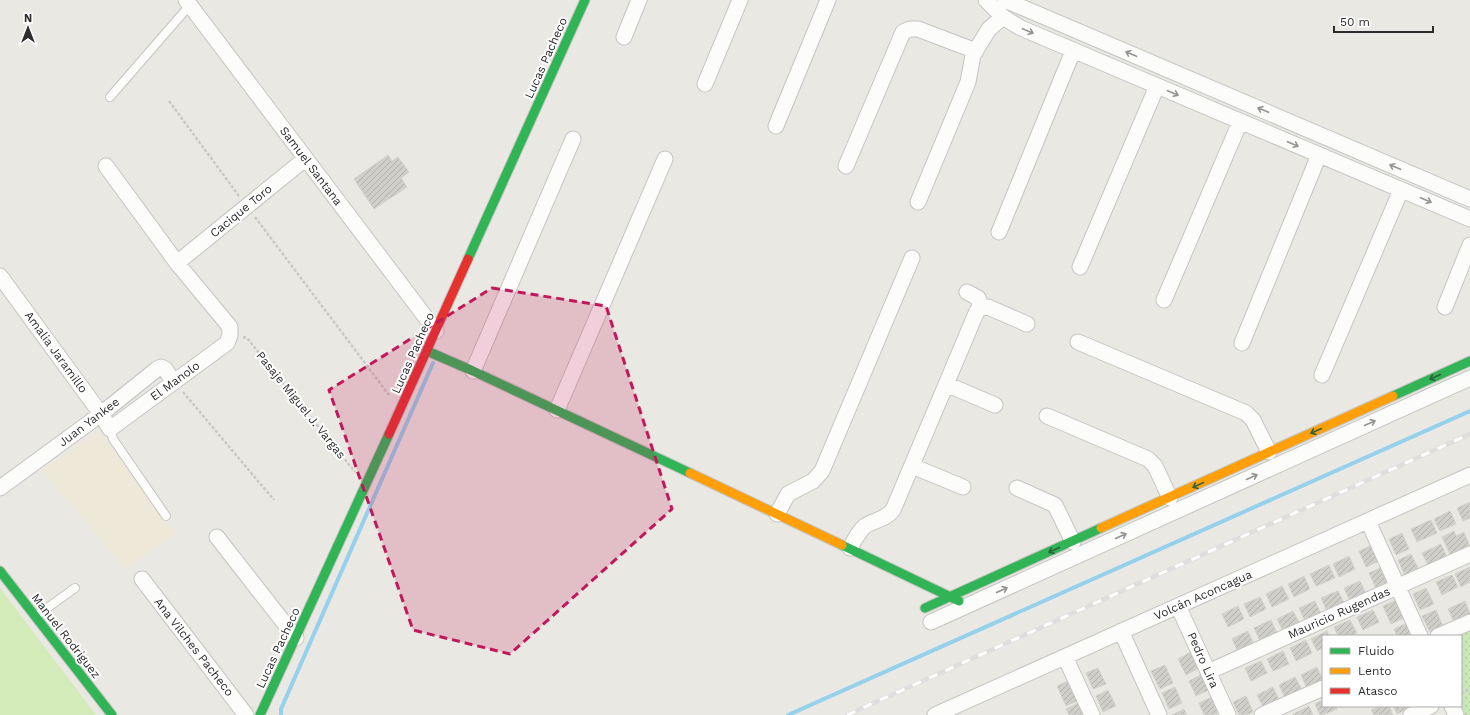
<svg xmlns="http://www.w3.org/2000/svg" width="1470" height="715" font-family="'Work Sans',sans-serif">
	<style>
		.education { fill: #ede8d7 }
		.park { fill: url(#park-dots) }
		.pitch { fill: #d3ebb8 }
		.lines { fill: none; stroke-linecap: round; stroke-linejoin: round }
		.stream { stroke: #95d0ed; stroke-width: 4 }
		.building { fill: url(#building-hatch); stroke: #d5d3ce }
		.lane-casing { stroke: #c4c4c3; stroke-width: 10 }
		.street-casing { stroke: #c4c4c3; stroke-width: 17 }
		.fast-casing { stroke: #c4c4c3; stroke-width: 11 }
		.slow-casing { stroke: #c4c4c3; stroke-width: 11 }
		.jam-casing { stroke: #c4c4c3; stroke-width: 11 }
		.path { stroke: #c8c8c8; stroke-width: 2.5; stroke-dasharray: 3 2; stroke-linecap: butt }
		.lane { stroke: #fcfcfb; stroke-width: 8 }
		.street { stroke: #fcfcfb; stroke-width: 15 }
		.fast { stroke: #30b455; stroke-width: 9 }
		.slow { stroke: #ff9f0a; stroke-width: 9 }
		.jam { stroke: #e5322d; stroke-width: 9 }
		.rail-casing { stroke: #dededf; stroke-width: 4.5 }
		.rail { stroke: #fff; stroke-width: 3; stroke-dasharray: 9; stroke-linecap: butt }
		.oneway { stroke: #949494 }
		.oneway2 { stroke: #2e633d }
		.marked { fill: #c2185b; fill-opacity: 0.2; stroke: #c2185b; stroke-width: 3; stroke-dasharray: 8 5; stroke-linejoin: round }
		.labels { text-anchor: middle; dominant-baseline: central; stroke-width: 4; stroke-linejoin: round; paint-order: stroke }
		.street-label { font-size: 12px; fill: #2d2d2d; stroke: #fff }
	</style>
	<defs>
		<pattern id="park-dots" width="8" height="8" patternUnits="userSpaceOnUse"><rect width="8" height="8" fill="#c9e7ba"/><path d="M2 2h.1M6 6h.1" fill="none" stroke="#adc6a0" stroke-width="1.8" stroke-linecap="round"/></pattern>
		<pattern id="building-hatch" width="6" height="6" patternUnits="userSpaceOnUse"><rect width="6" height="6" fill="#cfcec9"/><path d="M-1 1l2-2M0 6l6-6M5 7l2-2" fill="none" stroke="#b2b1ad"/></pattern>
	</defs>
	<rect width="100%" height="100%" fill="#eae8e2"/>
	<path class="education" d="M99,431L176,534L125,568L42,471Z"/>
	<path class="park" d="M1470,627V715H1461L1457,706H1461V636H1449Z"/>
	<path class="pitch" d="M0,588L96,715H0Z"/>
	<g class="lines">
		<path class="stream" d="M281,715V709L433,363
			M788,715L1470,411"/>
	</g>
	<path class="building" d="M388,155L392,161L398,157L409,172L401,178L407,187L374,209L354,179Z
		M1470,502V518L1463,521L1457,508Z
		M1450,511L1456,524L1440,531L1434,519Z
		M1431,520L1437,533L1417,542L1411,529Z
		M1454,531L1456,536L1464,532L1470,547L1451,556L1442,537Z
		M1402,533L1409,549L1396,555L1389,539Z
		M1441,544L1447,557L1428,565L1422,553Z
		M1372,545L1379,561L1366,567L1359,551Z
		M1411,554L1419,570L1405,576L1398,560Z
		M1349,556L1355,569L1339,577L1333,564Z
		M1329,565L1335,578L1316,586L1310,574Z
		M1382,567L1391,587L1378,593L1369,573Z
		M1470,567V582L1461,587L1455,574Z
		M1452,575L1458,587L1442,595L1436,582Z
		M1304,576L1310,589L1294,597L1288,584Z
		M1360,581L1366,594L1350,601L1344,588Z
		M1282,586L1289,599L1272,607L1266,594Z
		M1426,588L1434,604L1420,610L1413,594Z
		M1338,591L1344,603L1327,611L1321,598Z
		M1260,597L1266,609L1250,617L1244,604Z
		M1396,600L1404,618L1391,624L1383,606Z
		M1315,601L1321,614L1305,621L1299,608Z
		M1465,601L1470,614L1454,622L1448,609Z
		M1238,606L1244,619L1228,627L1222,614Z
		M1373,610L1379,622L1363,630L1357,617Z
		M1436,610L1443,626L1430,632L1422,616Z
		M1293,611L1300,624L1283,631L1277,619Z
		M1271,620L1277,633L1260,641L1254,628Z
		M1350,620L1357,633L1349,636H1338L1334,627Z
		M1407,623L1413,636H1397L1394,629Z
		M1248,631L1254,644L1238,652L1232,639Z
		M1327,631L1329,636H1323V648L1317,651L1311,639Z
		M1306,640L1312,653L1296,661L1290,648Z
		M1283,651L1289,664L1273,671L1267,659Z
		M1191,652L1199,668L1186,675L1178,659Z
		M1261,661L1267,673L1251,681L1245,668Z
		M1165,665L1173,683L1160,689L1151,671Z
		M1317,667L1323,680L1307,688L1301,675Z
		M1098,668L1106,684L1093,689L1086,673Z
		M1202,674L1209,690L1196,696L1189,681Z
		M1295,677L1302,690L1285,698L1279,685Z
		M1070,680L1079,700L1066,706L1057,686Z
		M1175,687L1182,703L1169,709L1162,693Z
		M1273,687L1279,700L1263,707L1257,695Z
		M1108,690L1116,706L1103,712L1096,696Z
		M1246,696L1253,712L1246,715H1239L1233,702Z
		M1212,697L1219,713L1215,715H1204L1199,703Z
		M1323,700V706H1336L1337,709L1323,715H1320L1315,704Z
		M1080,702L1086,715H1069L1066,709Z
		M1309,706L1313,715H1293V714Z
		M1381,706H1389L1393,715H1374L1371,710Z
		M1393,706H1414L1397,714Z
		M1184,709L1187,715H1172Z"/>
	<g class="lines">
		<g class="lane-casing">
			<path id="lane" d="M110,97L190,5
				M110,429L113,439L166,516
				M36,616L75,588"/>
		</g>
		<g class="street-casing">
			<path id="street" d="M186,0L436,331
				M986,0L1003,17L1021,28L1470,219
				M1005,0L1470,199
				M624,37L639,0
				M705,84L740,0
				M776,126L828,0
				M846,166L903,32L910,29H918L976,51
				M918,202L968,82L973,55L989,29L1003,17
				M999,232L1073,51
				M177,263L305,159
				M1080,267L1157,86
				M0,276L101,414L110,429L227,343L230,335V327L177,263L106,166
				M967,292L978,298L981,308
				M1164,300L1240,122
				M1445,307L1470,245
				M1078,342L1246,413L1253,420L1269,452
				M1242,343L1319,155
				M473,371L573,139
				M1322,375L1401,190
				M946,384L995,405
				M557,410L665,159
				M1047,416L1148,459L1155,466L1170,498
				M912,466L963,487
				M0,488L101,414L157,369L161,367L165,369L173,381
				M1017,488L1055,505L1073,542
				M777,514L788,494L813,481L822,471L912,258
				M1368,521L1420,636
				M217,537L296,638
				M850,548C854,541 858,532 865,526C874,520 885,520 893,510L977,311L981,308L988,307L1027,324
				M142,579L246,715
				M1178,606L1228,715
				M931,622L1470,378
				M1121,631L1159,715
				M1438,636L1470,622
				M1065,657L1092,715
				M1208,672L1470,554
				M1452,706L1456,715
				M935,715L1470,475
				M1262,715L1323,688
				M1411,715L1431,706"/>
		</g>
		<g class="fast-casing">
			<path id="fast" d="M468,259L585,0
				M427,351L473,371L690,473
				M1393,396L1470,361
				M842,545L959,601
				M0,571L112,715
				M925,608L1101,528
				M260,715L389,434"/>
		</g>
		<g class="slow-casing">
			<path id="slow" d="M690,473L842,545
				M1101,528L1393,396"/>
		</g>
		<g class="jam-casing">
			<path id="jam" d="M389,434L468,259"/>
		</g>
		<path class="path" d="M169,101L239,196
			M255,217L389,395
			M243,337L247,338L355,472
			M183,392L274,500
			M1461,693L1470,689"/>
		<use href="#lane" class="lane"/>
		<use href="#street" class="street"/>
		<use href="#fast" class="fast"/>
		<use href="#slow" class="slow"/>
		<use href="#jam" class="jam"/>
		<g class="rail-casing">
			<path id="rail" d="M847,715L1470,434"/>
		</g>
		<use href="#rail" class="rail"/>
	</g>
	<defs><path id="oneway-shaft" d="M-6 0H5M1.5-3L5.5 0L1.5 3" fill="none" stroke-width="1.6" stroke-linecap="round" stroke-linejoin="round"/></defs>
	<g class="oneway">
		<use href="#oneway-shaft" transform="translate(1028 31) rotate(23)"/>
		<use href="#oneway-shaft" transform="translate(1131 54) rotate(-157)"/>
		<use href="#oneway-shaft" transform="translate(1173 93) rotate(23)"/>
		<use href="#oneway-shaft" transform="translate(1263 110) rotate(-157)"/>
		<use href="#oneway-shaft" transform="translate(1293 144) rotate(23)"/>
		<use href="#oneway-shaft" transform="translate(1395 167) rotate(-157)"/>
		<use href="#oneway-shaft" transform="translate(1426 200) rotate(23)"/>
		<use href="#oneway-shaft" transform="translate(1370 423) rotate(-24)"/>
		<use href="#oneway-shaft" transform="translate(1252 477) rotate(-24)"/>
		<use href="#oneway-shaft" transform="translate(1121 536) rotate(-24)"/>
		<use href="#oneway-shaft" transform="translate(1002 590) rotate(-24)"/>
	</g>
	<g class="oneway2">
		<use href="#oneway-shaft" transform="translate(1435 377) rotate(156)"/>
		<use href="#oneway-shaft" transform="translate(1316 431) rotate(156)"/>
		<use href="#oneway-shaft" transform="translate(1198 485) rotate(155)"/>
		<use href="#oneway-shaft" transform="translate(1054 550) rotate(156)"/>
	</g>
	<path class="marked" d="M492,288L606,306L672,509L510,654L413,630L329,390Z"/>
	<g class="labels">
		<g class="street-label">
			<text transform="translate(546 58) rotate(-66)">Lucas Pacheco</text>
			<text transform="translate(311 166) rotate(53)">Samuel Santana</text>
			<text transform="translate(241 211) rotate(-39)">Cacique Toro</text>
			<text transform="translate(56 352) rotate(54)">Amalia Jaramillo</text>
			<text transform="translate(413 353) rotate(-66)">Lucas Pacheco</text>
			<text transform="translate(175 381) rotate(-36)">El Manolo</text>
			<text transform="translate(301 405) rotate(51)">Pasaje Miguel J. Vargas</text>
			<text transform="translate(89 422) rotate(-37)">Juan Yankee</text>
			<text transform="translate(1203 595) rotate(-24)">Volcán Aconcagua</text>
			<text transform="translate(1339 613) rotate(-24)">Mauricio Rugendas</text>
			<text transform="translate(66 636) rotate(52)">Manuel Rodríguez</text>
			<text transform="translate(194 647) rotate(52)">Ana Vilches Pacheco</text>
			<text transform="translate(278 648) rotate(-65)">Lucas Pacheco</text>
			<text transform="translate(1203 660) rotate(66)">Pedro Lira</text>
		</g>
	</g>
	<rect x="1322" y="635" width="140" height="72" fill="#ffffff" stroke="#ababab"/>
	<rect x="1330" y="648" width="20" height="6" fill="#30b455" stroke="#ababab"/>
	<text x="1358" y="655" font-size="12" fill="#2d2d2d">Fluido</text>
	<rect x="1330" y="668" width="20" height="6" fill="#ff9f0a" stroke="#ababab"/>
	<text x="1358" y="675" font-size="12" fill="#2d2d2d">Lento</text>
	<rect x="1330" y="688" width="20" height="6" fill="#e5322d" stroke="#ababab"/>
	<text x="1358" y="695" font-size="12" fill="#2d2d2d">Atasco</text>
	<g transform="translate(28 28)" stroke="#ffffff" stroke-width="3" paint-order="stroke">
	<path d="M0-3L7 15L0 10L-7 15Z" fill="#2d2d2d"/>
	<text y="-6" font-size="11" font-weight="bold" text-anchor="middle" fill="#2d2d2d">N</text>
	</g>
	<path d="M1334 26v6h99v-6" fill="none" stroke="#2d2d2d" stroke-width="2"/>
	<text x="1340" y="26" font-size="12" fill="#2d2d2d" stroke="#ffffff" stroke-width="3" paint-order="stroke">50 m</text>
</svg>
